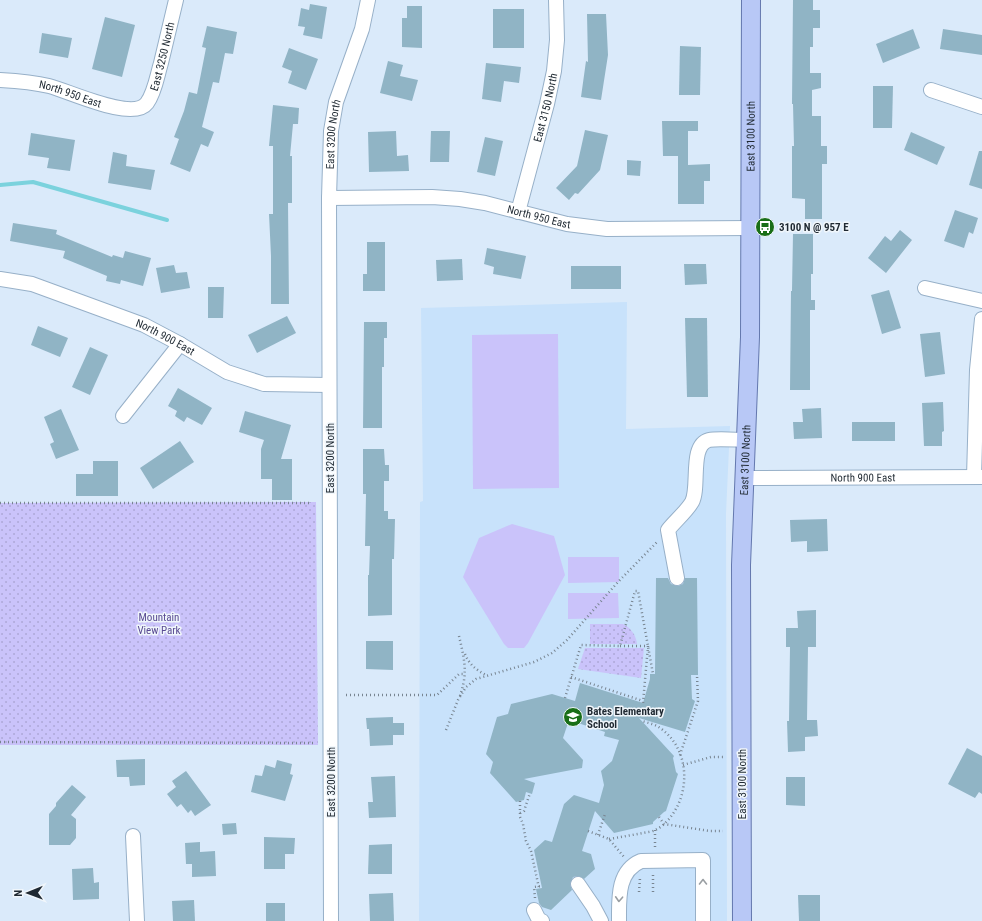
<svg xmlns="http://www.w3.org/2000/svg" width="982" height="921" font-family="'Roboto Condensed',sans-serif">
<defs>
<pattern id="park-dots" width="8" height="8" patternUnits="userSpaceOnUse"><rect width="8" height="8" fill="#cac3fa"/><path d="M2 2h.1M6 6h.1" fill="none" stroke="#ada8d7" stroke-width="1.8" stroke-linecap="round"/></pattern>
</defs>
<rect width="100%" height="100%" fill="#daeafa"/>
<path fill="#c8e2fb" d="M627,302L626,429L730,426L726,514L727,921H419L420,502L423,501L421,308Z"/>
<g fill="#cac3fa">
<path d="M558,334L559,488L473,489L472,335Z"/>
<path d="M512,524L554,536L565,575L528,643L524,648H508L504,644L463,577L479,538Z"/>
<path d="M568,557H619V582L568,583Z"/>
<path d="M568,593H618L619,618L568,619Z"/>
</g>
<g fill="url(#park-dots)">
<path d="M316,502L318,745H0V503Z"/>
<path d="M590,624H623C631,628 636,635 637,644H590Z"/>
<path d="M585,648H644L641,678L578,669Z"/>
</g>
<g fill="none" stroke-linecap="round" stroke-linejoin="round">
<path stroke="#7bd2dd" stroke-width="4" d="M0,185L33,182L167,220"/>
</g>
<g fill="#90b4c5">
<path d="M793,0H813V10H820V28H813V47H810V73H821V88L812,90V116H821V146H827V164H822V219H805V199L792,198V146H794L793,104H792Z"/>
<path d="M310,4L327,7L322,39L303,35L305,27L298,26L301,8L309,10Z"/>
<path d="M407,6H422V48L402,47V18H407Z"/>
<rect x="493" y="9" width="31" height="39"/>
<path d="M587,14H606L608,55L601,100L581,97L586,61L588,62Z"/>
<path d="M105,17L135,25L122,77L92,69Z"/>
<path d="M207,26L237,32L233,54L225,53L219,83L213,82L202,127L214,132L208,147L201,144L190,172L170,164L179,139L174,137L184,111L189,92L197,94L206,48L202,47Z"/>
<path d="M913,29L920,48L883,63L876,44Z"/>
<path d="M943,29L982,35V55L940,49Z"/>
<path d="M42,33L72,38L68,58L39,53Z"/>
<path d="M680,46L701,47L700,95H679Z"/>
<path d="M289,48L318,59L306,90L288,83L292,71L282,67Z"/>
<path d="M388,61L403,65L400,76L418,80L412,101L380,93Z"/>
<path d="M486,63L521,67L519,83L504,81L501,102L482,99Z"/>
<path d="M873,86H893L892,128H873Z"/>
<path d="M273,105L299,108L298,124H293L290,156H292V203H288L289,304H271V256L269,214H273V146H269Z"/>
<path d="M662,121H698V131H688V165L710,164V181H704V204H678V156H663Z"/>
<path d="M585,130L608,135L600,170L578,194L575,193L569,200L556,188L577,166Z"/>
<path d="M396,131L397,156L408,155L409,171L369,172L368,132Z"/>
<path d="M431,131H450L449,162H430Z"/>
<path d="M911,132L945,147L937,165L904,150Z"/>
<path d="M31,133L75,140L70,171L47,168L49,158L28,155Z"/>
<path d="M485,137L503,141L495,176L477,172Z"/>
<path d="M979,151H982V189L969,185Z"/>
<path d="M113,152L127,155L126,166L155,170L151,190L108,183Z"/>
<path d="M627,160L641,161L640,176L627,175Z"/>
<path d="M955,210L978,218L973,234L969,232L964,248L944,241Z"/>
<path d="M13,223L57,230L56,234L112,257L113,255L123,258L125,251L151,258L143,286L121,280L120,284L106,281L107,276L63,258L65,251L10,241Z"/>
<path d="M900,230L912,240L886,273L868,258L885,236L891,241Z"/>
<path d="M793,234H813V274H811V300H815V310H810V390H790L791,291H792Z"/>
<path d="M367,242H385V291H363V274H367Z"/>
<path d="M487,248L526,256L521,279L493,274L494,267L484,264Z"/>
<path d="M462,259L463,280L437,281L436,260Z"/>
<path d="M684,264H706L707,284L685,285Z"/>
<path d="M174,265L176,273L187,272L190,288L161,293L156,268Z"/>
<rect x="571" y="266" width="50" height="23"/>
<path d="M208,287H224L223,318H208Z"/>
<path d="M889,290L901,328L882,334L871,295Z"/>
<path d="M287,316L296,333L257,353L248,335Z"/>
<path d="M685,318H707L708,397H687Z"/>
<path d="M364,322H387V338H384V367H382V428H363Z"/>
<path d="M38,326L68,338L60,357L31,345Z"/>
<path d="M940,332L945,374L925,377L920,334Z"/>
<path d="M90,347L108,355L90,395L72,387Z"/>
<path d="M178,388L212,408L202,425L187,417L184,422L175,416L177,411L168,406Z"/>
<path d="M943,402L944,431L942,432V446H924L922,403Z"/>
<path d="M821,408L822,438L794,439L793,422H803L802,409Z"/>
<path d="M61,409L79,450L56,459L50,444L54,442L44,417Z"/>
<path d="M245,411L291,425L281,459H292V500H272V479H261V449L264,440L239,432Z"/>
<rect x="852" y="422" width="43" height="19"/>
<path d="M180,441L194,462L153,489L140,468Z"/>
<path d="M363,449H384L385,465H389V481H384V511H388V519H395L394,559H392V615L368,616V575H369L370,546H365L366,494H363Z"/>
<path d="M93,461H118V496H76V474H93Z"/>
<path d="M827,519L828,551L807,552V541L791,542L790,520Z"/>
<path d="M656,578H668L671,584L678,586L683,584L685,578H697L698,675H691L692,699L695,701L685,732L639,718L674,756L673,758L676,772L678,774L666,811L664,812L653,822V824L614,833L595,811L582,851L591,854L595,869L584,879L578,876L573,877L570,884L572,890L551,910L542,907L539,903L536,889L542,888L534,850L545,840L552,842L564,804L574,795L599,803L604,785L601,771L612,761L619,740L604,736L605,732L569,720L563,738L583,760L582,768L524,779L535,783L532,794L526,792L524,800L516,802L490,773L493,762L486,754L497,717L508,714L511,704L552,694L575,701L580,683L643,703L650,679V674H655Z"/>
<path d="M816,610V647H808L807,720H817L818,736L805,737V751L788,752L787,721H789L790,647H786V628H798L797,611Z"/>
<path d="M366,641H393V670L366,669Z"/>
<path d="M393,717V723H404V735H393V745L370,746L369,729H367L366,718Z"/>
<path d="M967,748L982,756V794L979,792L975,798L948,784Z"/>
<path d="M145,759V785L130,786L129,777H117L116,760Z"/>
<path d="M277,760L292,764L290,774L293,775L285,801L251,792L255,775L262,776L265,765L275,768Z"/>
<path d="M186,771L211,805L195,816L191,810L188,813L181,804L177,807L167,794L176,787L172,781Z"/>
<path d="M395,776L396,817L369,818L368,802H373L371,777Z"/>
<path d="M786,777H805V806L786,805Z"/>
<path d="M72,785L86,797L71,815L76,819V838L70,845H49V814L56,806V803Z"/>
<path d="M236,823L237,834L223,835L222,824Z"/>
<path d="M264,837L295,838L294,854H285V869H264Z"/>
<path d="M200,842V852L215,851L216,876L192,877V864H186L185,843Z"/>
<path d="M392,844V874H368L369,845Z"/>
<path d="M93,868L94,883L99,882V899L73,900L72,869Z"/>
<path d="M393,893L394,921H370L369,894Z"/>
<path d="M798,895H820V921H799Z"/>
<path d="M194,900L195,921H173L172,901Z"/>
<rect x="266" y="903" width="19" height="18"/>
</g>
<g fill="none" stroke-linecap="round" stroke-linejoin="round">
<defs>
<g id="minor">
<path id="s1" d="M0,80C17,81 32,82 49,86C69,91 133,122 147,103C155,92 157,76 161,63C166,42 171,21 176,0"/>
<path d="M931,90L982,107"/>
<path id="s2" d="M329,198L432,197L460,199L485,203L567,224L607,229L750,228"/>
<path id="s3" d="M518,212L547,104L554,71L557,40L556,0"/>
<path id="s4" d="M0,279L32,284L144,325L180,344L227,372L264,384L329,385"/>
<path d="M925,288L982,301"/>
<path d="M123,416L180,344"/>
<path d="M974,477L977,370L982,319"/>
<path id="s5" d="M745,478L982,477"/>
<path d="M677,578L668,530C675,521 686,512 692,502C700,487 689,445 709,440C718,438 737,440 746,440"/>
<path d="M133,836L137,921"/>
<path d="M578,884L593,906L601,921"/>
<path d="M534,910L539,920L542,921"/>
<path id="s6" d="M331,921L329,198L331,131L336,102L362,29L368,0"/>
<path d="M619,921C619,899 617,871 641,861L703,860V921"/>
</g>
<g id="major">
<path id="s7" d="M742,921L741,565L750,337L751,0"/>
</g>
</defs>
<use href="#minor" stroke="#97b0c8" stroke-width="16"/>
<use href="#major" stroke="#6478ae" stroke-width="20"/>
<g stroke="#788591" stroke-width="2.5" stroke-dasharray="1 3" stroke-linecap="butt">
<path d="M0,503H311"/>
<path d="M459,636L462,649"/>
<path d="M620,646H648L643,703"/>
<path d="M465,654C469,664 476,670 486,675"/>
<path d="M571,677L643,701"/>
<path d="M346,695H437L459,674H465"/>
<path d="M460,696C466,677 466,669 462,649"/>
<path d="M565,698L581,645L620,646L635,591H638L653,674"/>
<path d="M446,730L458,700L466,687L476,679L534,662L552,653L567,640L618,582L658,541"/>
<path d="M0,742L314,743"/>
<path d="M680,755L698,701L697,675"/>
<path d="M683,765L711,757H723"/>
<path d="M520,801V817L523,824L526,841L531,851L539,888"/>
<path d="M520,813L524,811L530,793"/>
<path d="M659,817L664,824L710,831H723"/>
<path d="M655,830V848"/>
<path d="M588,831L609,839L624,857"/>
<path d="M598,835L605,814"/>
<path d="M609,839C621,837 632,835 643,833C647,832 652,832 655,830C665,826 673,815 678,805C690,779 685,745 660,728C655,724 648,723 642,721"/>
<path d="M639,892L640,878"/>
<path d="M653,892V874"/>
<path d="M535,898L534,887L541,886"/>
</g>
<use href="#minor" stroke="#fff" stroke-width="14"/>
<use href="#major" stroke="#b8c8f6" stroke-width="18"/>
</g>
<defs><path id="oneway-chevron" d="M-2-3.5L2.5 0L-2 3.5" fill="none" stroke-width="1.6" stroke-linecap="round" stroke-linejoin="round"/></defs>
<g stroke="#9a9fa3">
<use href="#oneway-chevron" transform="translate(703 882) rotate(-90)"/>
<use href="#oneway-chevron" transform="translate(619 899) rotate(93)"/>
</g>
<defs>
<symbol id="bus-disc" viewBox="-11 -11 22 22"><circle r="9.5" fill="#196e17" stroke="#f0f6fb"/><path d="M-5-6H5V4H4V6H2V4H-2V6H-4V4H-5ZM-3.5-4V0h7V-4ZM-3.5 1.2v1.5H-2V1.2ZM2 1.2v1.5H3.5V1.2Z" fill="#fff"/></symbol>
<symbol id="school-disc" viewBox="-11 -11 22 22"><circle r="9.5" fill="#196e17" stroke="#f0f6fb"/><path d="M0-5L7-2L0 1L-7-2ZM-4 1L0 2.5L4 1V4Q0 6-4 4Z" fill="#fff"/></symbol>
</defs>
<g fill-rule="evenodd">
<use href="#bus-disc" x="754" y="216" width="22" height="22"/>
<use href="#school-disc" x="562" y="706" width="22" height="22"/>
</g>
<g text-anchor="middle" stroke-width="3" stroke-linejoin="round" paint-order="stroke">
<g font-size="11" fill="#1f2932" stroke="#f0f6fb">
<text dy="4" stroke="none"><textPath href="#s1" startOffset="202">East 3250 North</textPath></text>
<text dy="4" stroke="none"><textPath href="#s1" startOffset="72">North 950 East</textPath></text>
<text dy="4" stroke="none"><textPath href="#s3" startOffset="108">East 3150 North</textPath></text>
<text dy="4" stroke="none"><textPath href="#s6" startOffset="787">East 3200 North</textPath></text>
<text dy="4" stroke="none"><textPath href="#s7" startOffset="785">East 3100 North</textPath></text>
<text dy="4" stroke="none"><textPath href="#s2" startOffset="212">North 950 East</textPath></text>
<text dy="4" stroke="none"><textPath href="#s4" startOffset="176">North 900 East</textPath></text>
<text transform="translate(330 458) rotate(-90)" y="4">East 3200 North</text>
<text dy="4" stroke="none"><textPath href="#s7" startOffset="461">East 3100 North</textPath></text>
<text dy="4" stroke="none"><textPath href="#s5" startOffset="118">North 900 East</textPath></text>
<text transform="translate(331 782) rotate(-90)" y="4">East 3200 North</text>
<text transform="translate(742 784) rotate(-90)" y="4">East 3100 North</text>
</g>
<g font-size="11" font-weight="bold" fill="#1f2932" stroke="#f0f6fb" text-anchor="start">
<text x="779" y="231">3100 N @ 957 E</text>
<text x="587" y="715">Bates Elementary<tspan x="587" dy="13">School</tspan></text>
</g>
<g font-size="11" fill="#594a92" stroke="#f0f6fb">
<text x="159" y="621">Mountain<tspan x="159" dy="13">View Park</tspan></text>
</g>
</g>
<g transform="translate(28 893) rotate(269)" stroke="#f0f6fb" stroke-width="3" paint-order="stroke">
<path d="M0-3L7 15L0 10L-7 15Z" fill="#1f2932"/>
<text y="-6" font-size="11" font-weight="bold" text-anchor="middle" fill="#1f2932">N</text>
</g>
</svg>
